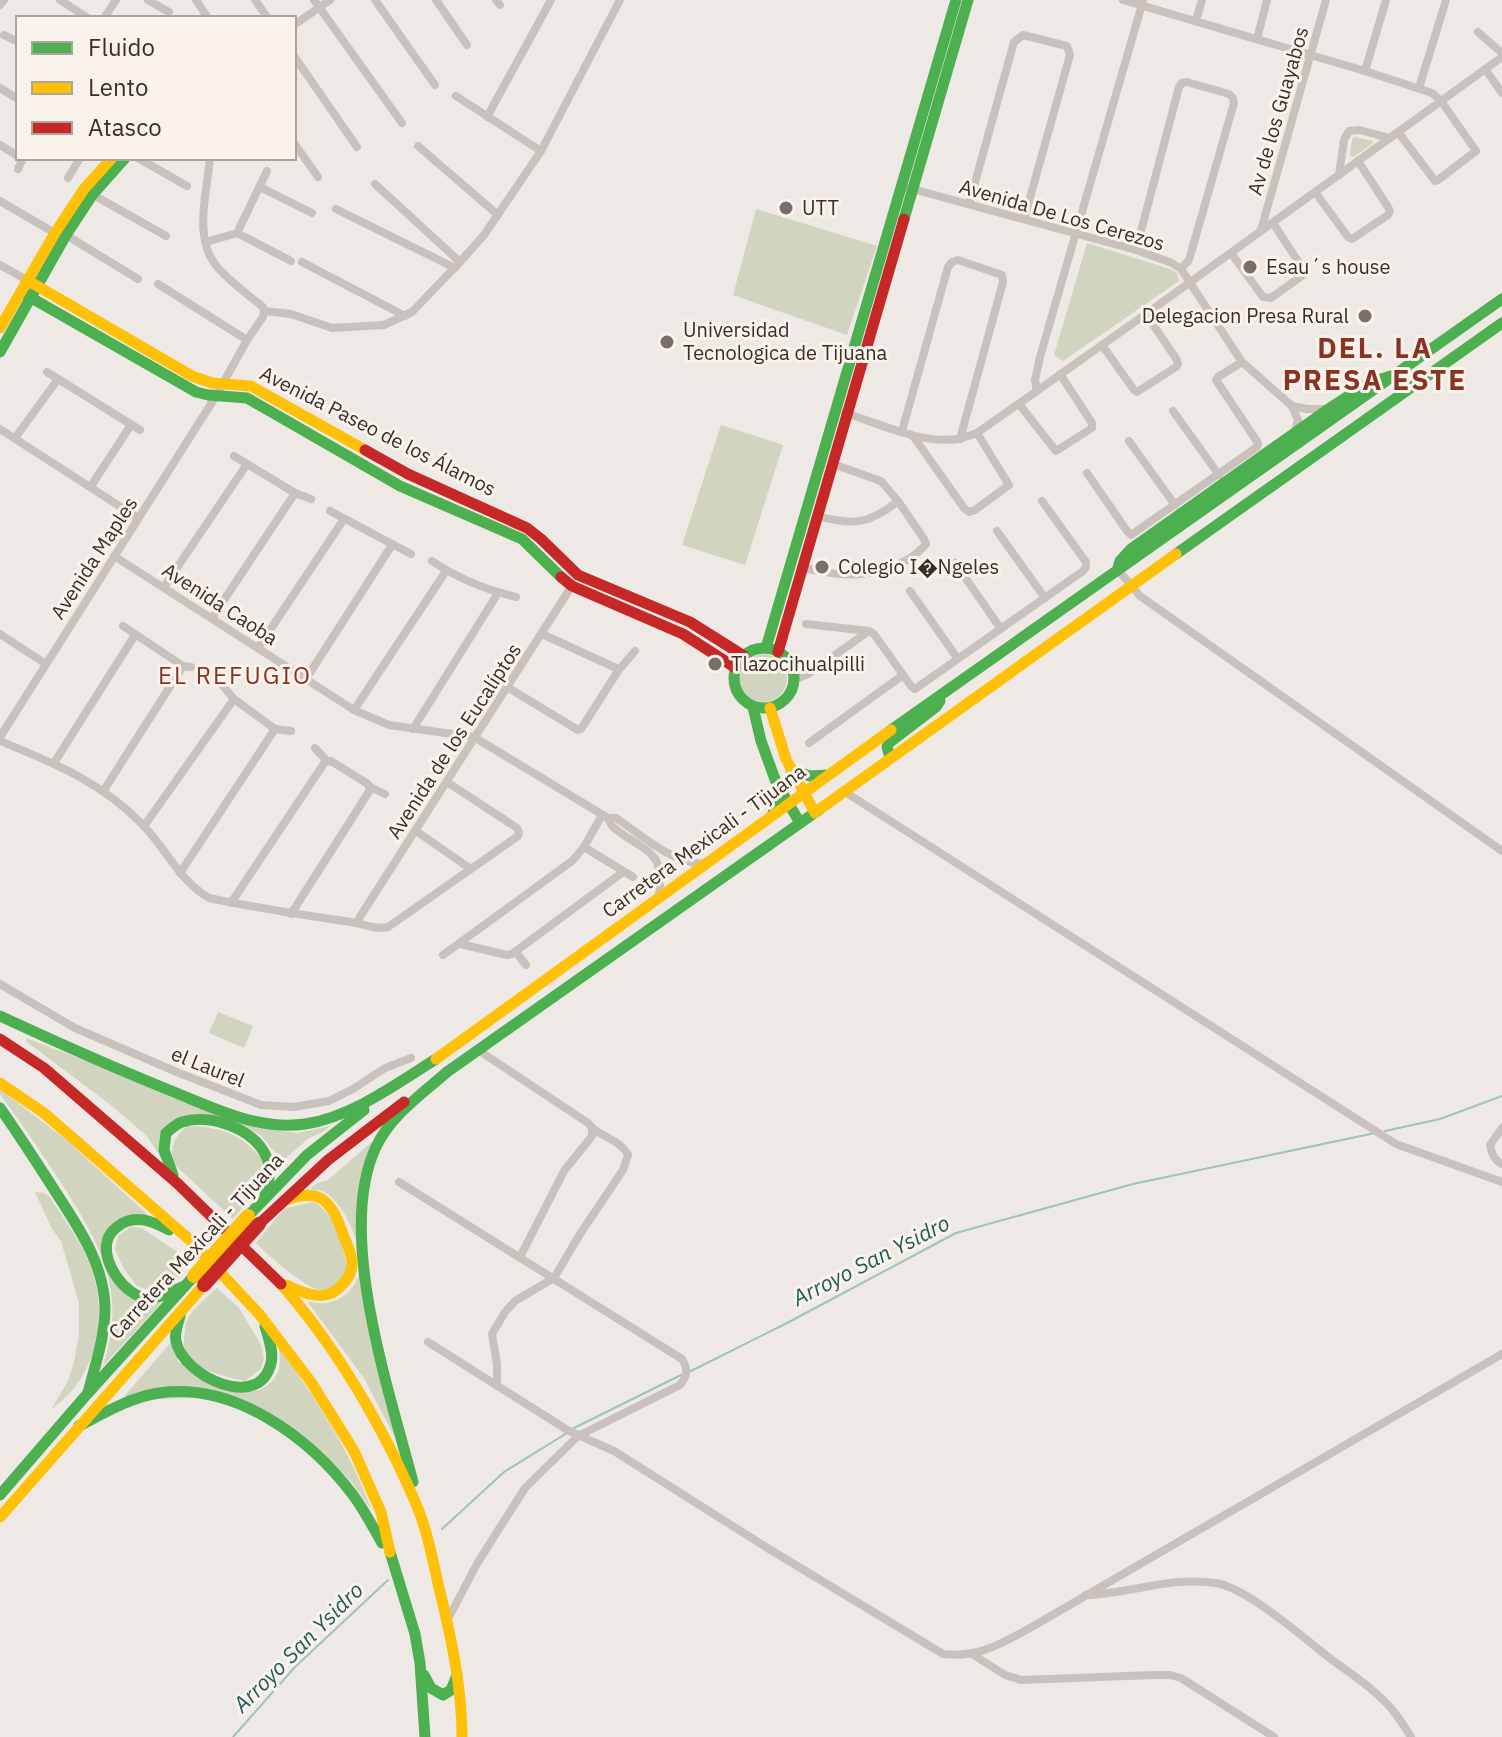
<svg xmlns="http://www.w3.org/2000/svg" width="1502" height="1737" font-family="'IBM Plex Sans',sans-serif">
<rect width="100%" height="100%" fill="#eee9e4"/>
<g fill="#d1d4be">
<path d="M1355,137L1373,141V143L1354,157L1350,156L1352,139Z"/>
<path d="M756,209L877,246L847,335L733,295Z"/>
<path d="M1087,243L1170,269L1177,273L1179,281L1063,361L1054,355Z"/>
<path d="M721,425L783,445L745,565L682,545Z"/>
<circle cx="763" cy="678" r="24"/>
<path d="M218,1012L253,1026L244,1048L209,1033Z"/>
<path d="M26,1038L265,1129L297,1133L330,1126L323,1132L309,1138L287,1157L279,1170L278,1159L275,1152L259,1134L245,1127L173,1122L163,1161L147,1136L112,1106L27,1042Z"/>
<path d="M0,1089L66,1140L147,1214L105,1240L121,1286L161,1303L103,1366C128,1290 100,1244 60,1181C40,1151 21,1122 0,1094Z"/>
<path d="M188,1126C225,1128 242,1134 265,1163L263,1184L233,1219L175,1165C168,1149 174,1136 188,1126Z"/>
<path d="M381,1134L357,1210L399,1445L364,1378L307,1301C331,1309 356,1295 360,1269C363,1247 344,1200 322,1191C320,1190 313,1190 310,1189L317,1183L328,1180Z"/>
<path d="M35,1192L44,1193L49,1196C61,1215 80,1240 88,1260C105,1300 103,1348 77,1384C71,1394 60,1402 51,1410L68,1381L74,1362L79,1334V1303L61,1241L52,1229Z"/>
<path d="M313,1202C334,1210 346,1251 347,1272C340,1280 334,1290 322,1290C308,1291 267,1254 256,1243L284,1209Z"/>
<path d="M131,1227L142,1228L189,1260L176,1282L165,1288L151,1291L137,1286L124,1269L115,1249L118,1236Z"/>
<path d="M217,1288L239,1308L261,1345L264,1358L261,1369L245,1381C223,1375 182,1370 184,1339C185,1331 185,1321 190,1315C197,1305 208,1297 217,1288Z"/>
<path d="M172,1341L178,1362L257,1391C278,1381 282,1371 279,1348C315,1398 350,1450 371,1509L351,1481L330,1460L231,1397L121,1400Z"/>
</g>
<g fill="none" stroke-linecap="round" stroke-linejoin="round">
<g stroke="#9fc2bf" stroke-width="2">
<path d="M1385,1131L1440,1119L1502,1096"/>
<path d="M691,1371L789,1322L956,1233L1133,1184L1375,1133"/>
<path d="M572,1429L681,1375"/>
<path d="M442,1529L504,1472L567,1433"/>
<path d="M233,1737L295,1667L388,1580"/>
</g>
<g stroke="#c8c1bc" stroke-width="8">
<path d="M60,0L88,18"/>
<path d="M148,0L169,12"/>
<path d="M196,0L208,18"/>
<path d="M255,0L268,18"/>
<path d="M314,0L402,123"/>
<path d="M375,0L435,85"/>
<path d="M436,0L467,45"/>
<path d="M496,0L500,5"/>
<path d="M1123,0L1365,71L1432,93L1441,101L1476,151L1438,180L1435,181L1398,132"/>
<path d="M0,5L4,0"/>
<path d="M104,18L116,0"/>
<path d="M1196,20L1202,0"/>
<path d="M294,25L330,0"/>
<path d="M1478,32L1502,53"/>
<path d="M4,35L18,42"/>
<path d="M1257,39L1267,0"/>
<path d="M294,56L357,147"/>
<path d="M1485,69L1502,93"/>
<path d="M1365,71L1386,0"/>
<path d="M0,88L18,99"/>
<path d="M1419,88L1446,0"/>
<path d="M456,96L541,151"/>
<path d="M487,117L551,0"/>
<path d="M294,143L318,177"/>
<path d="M0,145L18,156"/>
<path d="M418,146L498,215"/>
<path d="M138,158L187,186"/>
<path d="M210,158C207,193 192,240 219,269C232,283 248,295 263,307L264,311"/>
<path d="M18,169L23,158"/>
<path d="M1339,175L1344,140L1349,131L1359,130L1390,138"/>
<path d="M68,178L80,158"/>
<path d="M375,184L460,262"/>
<path d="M260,187L312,213"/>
<path d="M909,188L1136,250L1172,263L1181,269L1242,362L1292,406L1298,420L1295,432"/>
<path d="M1315,192L1348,237L1352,239L1388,215L1390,211L1388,207L1358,161"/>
<path d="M90,193L166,236"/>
<path d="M0,201L55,233L66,235L138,279"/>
<path d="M969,204L1014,42L1023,35L1067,46L1070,55L1024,219"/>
<path d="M336,209L455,268"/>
<path d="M1261,230L1326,0"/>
<path d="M237,233L291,261"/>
<path d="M206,242L237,233L267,171"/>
<path d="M1136,250L1179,87L1182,83L1187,82L1229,94L1233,98L1234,103L1189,260L1181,269"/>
<path d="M1231,253L1263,297L1271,298L1303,275L1305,272L1273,223"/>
<path d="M302,262L405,316"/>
<path d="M0,265L27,280"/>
<path d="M158,284L247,340"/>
<path d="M264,311L291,314L332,328L384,325L412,312L460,262L484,235L541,151L620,0"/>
<path d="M1102,345L1134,390L1137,392L1176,367L1178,364L1177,360L1146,314"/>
<path d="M47,372L140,430"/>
<path d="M1037,391L1035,380L1040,357L1143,1"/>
<path d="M1019,404L1056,451L1092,428V423L1060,374"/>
<path d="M1292,406L1307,409H1327"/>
<path d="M1173,411L1219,475"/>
<path d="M845,413C881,424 920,444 958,439C964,438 971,435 977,433L1146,314L1502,57"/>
<path d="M0,429L138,518"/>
<path d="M902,431L948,267L952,262L958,260L1002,275L1003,282L960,439"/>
<path d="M913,436L964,508L969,512L975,510L1009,485L977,433"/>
<path d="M15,438L58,379"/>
<path d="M1129,441L1175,505"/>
<path d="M234,456L295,493L311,499"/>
<path d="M1087,473L1127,531L1131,535L1257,447L1258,443L1216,380L1218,377L1242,362"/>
<path d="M91,486L131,425"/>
<path d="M330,511L411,554"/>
<path d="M818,516C852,526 870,524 898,501"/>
<path d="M997,531L1045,598"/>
<path d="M114,556L354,710L389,725L474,737L608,818H616C643,836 671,863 705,864"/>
<path d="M432,561C457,578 487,590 516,597"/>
<path d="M955,563L1001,629"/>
<path d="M802,568C815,570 827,573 840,574C868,577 907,567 926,544L924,539L898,501L881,481L833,464"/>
<path d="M1118,570L1140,596L1502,851"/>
<path d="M164,587L247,464"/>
<path d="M910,591L958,659"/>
<path d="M212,618L295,493"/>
<path d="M806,624L869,631"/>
<path d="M123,626L183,666L191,667"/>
<path d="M869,631L874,634L911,686L915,689L1083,571L1086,567V562L1042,501"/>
<path d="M0,634L46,664"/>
<path d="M542,634L616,668L618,671"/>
<path d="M258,648L344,519"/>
<path d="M306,679L392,545"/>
<path d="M794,680L808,674L869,631"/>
<path d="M223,686L234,699L275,729L291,731"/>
<path d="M507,687L578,730L581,729L618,671L635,651"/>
<path d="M354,710L446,571"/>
<path d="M413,729L498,593"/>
<path d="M0,737L216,396L247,340L263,317L264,311"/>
<path d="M0,741C54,763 102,782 143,825C166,849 180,881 209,898C256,908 303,915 351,922C364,924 375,930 388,927L518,836L519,832L517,828L447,782"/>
<path d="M809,743L903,675"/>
<path d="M315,748L327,761"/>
<path d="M54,763L135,635"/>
<path d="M370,787L385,794"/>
<path d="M104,790L183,666"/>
<path d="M845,792L1396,1144L1502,1182"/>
<path d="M608,818C611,828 617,830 625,836C656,856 663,857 659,897"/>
<path d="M144,826L234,699"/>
<path d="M416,831L471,869"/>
<path d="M584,847L633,877"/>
<path d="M180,873L275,729"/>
<path d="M231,903L325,762L331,761L368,784L370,790L291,914"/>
<path d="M356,923L573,584"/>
<path d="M460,944L507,955L512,954L623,872"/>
<path d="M516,952L526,965"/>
<path d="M443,955L572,861L584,847L602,815"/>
<path d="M0,984L75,1028L179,1073L261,1105L294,1107L329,1101L353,1089L385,1068L411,1058"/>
<path d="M478,1050L588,1123C598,1137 619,1138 628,1155L623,1170L580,1234L554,1278L515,1301L505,1312L492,1334L497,1364V1386"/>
<path d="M1502,1128L1490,1145C1492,1154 1494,1160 1502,1164"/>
<path d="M399,1182L682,1359C688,1369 688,1375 680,1385L578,1436L525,1488L478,1562L448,1619"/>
<path d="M520,1257L564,1171L592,1136V1129"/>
<path d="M428,1342L569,1431L614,1451L769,1549L943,1654C979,1658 1000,1644 1030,1628L1502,1354"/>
<path d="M1086,1595C1129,1594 1171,1576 1215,1583C1246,1587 1300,1635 1327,1656C1345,1670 1365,1682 1381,1698C1394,1709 1402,1723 1411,1737"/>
<path d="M972,1654L1005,1675L1021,1680L1154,1675H1170L1181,1678L1274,1737"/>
</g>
<g stroke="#4caf50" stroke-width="11">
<path d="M904,219L968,0"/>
<path d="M21,292L196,392L208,395L247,398L400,486L522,539L561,577"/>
<path d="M0,352L66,235L93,194L125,158"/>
<path d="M1176,554L1502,323"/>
<path d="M1118,568L1120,561L1131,549L1330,408L1368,383L1391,376"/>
<circle cx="764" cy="678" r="30"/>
<path d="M766,648L956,0"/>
<path d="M753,707L761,741L776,782L800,823"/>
<path d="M891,730L1502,299"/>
<path d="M890,757L887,747L889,743L936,707L940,701"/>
<path d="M791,770L810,776L828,775"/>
<path d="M773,813L778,804V786"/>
<path d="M0,1016C56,1042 112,1067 169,1090C212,1107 257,1131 305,1124C352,1117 396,1084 436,1059"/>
<path d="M447,1072L820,809"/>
<path d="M0,1108C19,1135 37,1163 55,1191C78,1227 104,1263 105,1308C105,1337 95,1365 88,1393"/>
<path d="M173,1175L164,1150L166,1133C171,1129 176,1124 182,1122C211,1113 255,1129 267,1158C272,1170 268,1184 265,1195"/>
<path d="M248,1216L307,1155L364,1110"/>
<path d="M169,1230C152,1221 134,1213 117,1227C112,1231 108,1236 107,1242C102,1263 125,1296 147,1298C159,1299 171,1292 182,1287"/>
<path d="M180,1316C178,1324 174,1333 176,1341C183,1377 260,1412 271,1363C274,1352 268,1337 265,1326"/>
<path d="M79,1426C104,1413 131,1397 159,1393C235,1382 310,1438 353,1495C364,1510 373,1527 382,1543"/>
<path d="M413,1482C390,1393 335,1233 376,1147C390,1116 422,1094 447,1072"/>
<path d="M0,1495L88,1393L194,1276"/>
<path d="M390,1552L415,1634L420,1663L425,1737"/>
<path d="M424,1675L431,1688L443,1695L451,1690L457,1675"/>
</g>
<g stroke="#ffc107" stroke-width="11">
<path d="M27,280L192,376L212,383L251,386L365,450"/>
<path d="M0,328L55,233L84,189L112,158"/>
<path d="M770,708L786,759L815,813"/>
<path d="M820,809L1176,554"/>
<path d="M436,1059L891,730"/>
<path d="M0,1083L44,1113L191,1241L260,1315L311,1382L354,1451L381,1512L390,1552"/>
<path d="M284,1201C295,1197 308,1192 320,1198C333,1205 338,1221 343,1234C346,1243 352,1253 352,1263C352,1272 348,1279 342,1285C327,1303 304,1294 286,1285"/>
<path d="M281,1284C327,1336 364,1396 395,1458C405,1480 417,1502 424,1526C432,1551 436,1578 443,1604C453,1647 462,1692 462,1737"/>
<path d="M0,1517L204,1285"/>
</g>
<g stroke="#c62828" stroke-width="11">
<path d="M365,450L408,474L527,528L541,539L578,575L690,622L744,656"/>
<path d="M561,577L572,586L683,634L736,668"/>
<path d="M778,652L904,219"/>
<path d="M0,1039L44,1068L177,1183L281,1284"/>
<path d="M259,1224L328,1160L404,1102"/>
</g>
<path stroke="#ffc107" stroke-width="14" d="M194,1276L248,1216"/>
<path stroke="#c62828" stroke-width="14" d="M204,1285L259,1224"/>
</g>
<g fill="#786f6b" stroke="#faf3eb" stroke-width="3">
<circle cx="786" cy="208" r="8"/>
<circle cx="1250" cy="267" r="8"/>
<circle cx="1365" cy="316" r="8"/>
<circle cx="667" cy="342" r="8"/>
<circle cx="822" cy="567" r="8"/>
<circle cx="715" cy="664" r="8"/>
</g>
<g text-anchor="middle" stroke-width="6" stroke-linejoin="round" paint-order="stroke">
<g font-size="20" fill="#392e2a" stroke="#faf3eb">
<text transform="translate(1278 111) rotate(-74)" y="7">Av de los Guayabos</text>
<text transform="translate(1062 215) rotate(16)" y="7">Avenida De Los Cerezos</text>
<text transform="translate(378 431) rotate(27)" y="7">Avenida Paseo de los Álamos</text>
<text transform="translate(94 558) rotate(-57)" y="7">Avenida Maples</text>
<text transform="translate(220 604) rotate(33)" y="7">Avenida Caoba</text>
<text transform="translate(454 741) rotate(-57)" y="7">Avenida de los Eucalíptos</text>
<text transform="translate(704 841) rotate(-36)" y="7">Carretera Mexicali - Tijuana</text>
<text transform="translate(208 1067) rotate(22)" y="7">el Laurel</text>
<text transform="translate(196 1246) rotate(-47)" y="7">Carretera Mexicali - Tijuana</text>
</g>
<g font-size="20" fill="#392e2a" stroke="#faf3eb" text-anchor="start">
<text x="802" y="215">UTT</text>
<text x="1266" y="274">Esau´s house</text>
<text x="1349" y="323" text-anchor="end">Delegacion Presa Rural</text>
<text x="683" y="337">Universidad<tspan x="683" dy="23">Tecnologica de Tijuana</tspan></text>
<text x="838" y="574">Colegio I�Ngeles</text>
<text x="731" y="671">Tlazocihualpilli</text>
</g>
<g font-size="22" font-style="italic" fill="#1e5b5b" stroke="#faf3eb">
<text transform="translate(871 1260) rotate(-27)" y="8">Arroyo San Ysidro</text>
<text transform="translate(298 1647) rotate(-45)" y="8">Arroyo San Ysidro</text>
</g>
<g font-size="24" letter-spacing="2" fill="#893422" stroke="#faf3eb">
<text x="235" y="684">EL REFUGIO</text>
</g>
<g font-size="28" font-weight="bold" letter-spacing="2" fill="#893422" stroke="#faf3eb">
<text x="1375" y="358">DEL. LA<tspan x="1375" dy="32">PRESA ESTE</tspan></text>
</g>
</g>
<rect x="16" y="16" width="280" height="144" fill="#faf3eb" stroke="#ada49e" stroke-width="2"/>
<rect x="32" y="42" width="40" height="12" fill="#4caf50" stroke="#ada49e" stroke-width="2"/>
<text x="88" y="56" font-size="24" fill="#392e2a">Fluido</text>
<rect x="32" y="82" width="40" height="12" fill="#ffc107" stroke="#ada49e" stroke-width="2"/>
<text x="88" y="96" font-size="24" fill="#392e2a">Lento</text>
<rect x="32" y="122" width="40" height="12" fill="#c62828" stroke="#ada49e" stroke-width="2"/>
<text x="88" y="136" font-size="24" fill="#392e2a">Atasco</text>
</svg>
